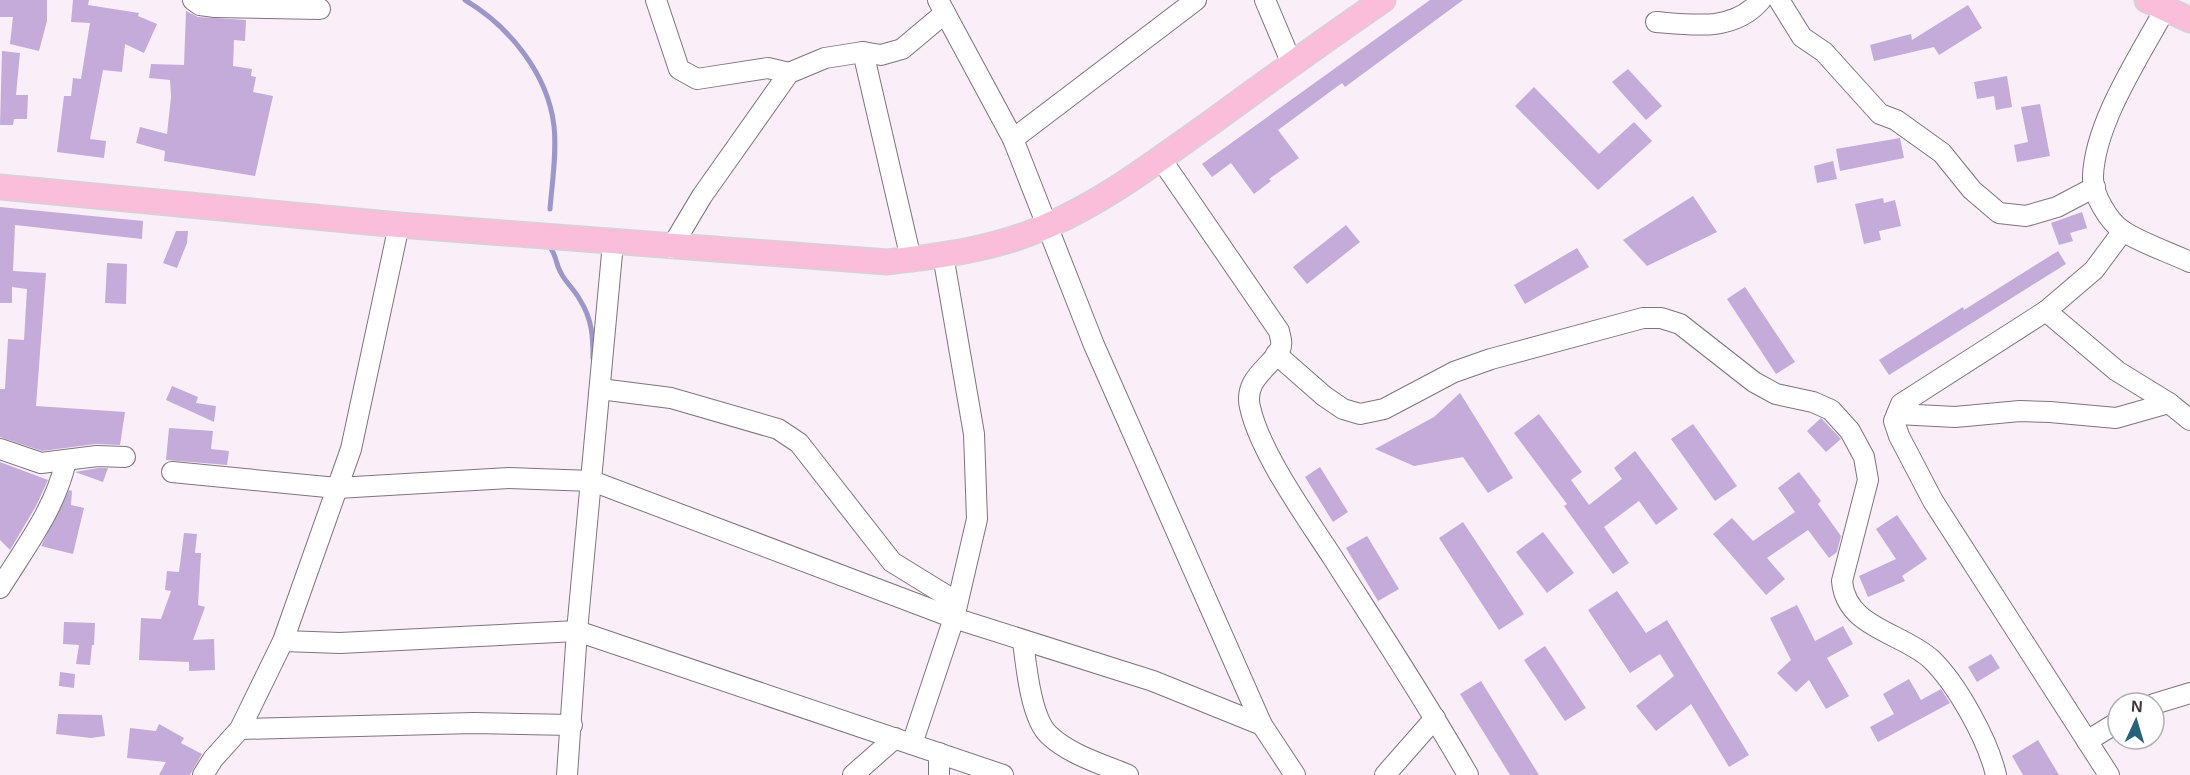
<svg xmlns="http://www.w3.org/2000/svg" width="2190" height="775" font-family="Arial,sans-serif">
<rect width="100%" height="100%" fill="#faeef9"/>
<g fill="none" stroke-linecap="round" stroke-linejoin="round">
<g stroke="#9c97c8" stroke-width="5">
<path d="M465,0C509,26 548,74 554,126C557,153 552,183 550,209"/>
<path d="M548,245C557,254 555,263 561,273C566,283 575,290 580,300C592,319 593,336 593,358"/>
</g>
</g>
<g fill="#c4abda">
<path d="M0,0H47V21L39,51L10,44L13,17H0Z"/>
<path d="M73,0H89L88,5L139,13L138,16L157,24L144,53L125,44L122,72L103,70L90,139L106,141L104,158L57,152L64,96H71L73,78L81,79L90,23L71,22Z"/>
<path d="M1430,0H1463L1345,87L1342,83L1278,130L1299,158L1269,179L1271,181L1254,194L1231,163L1212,177L1202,164Z"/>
<path d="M1968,5L1982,28L1939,55L1934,47L1874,61L1870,45L1911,34L1912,40Z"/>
<path d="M186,11L198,17L246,20L245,41L234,40L233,66L252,69L251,76L256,77L253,92L273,96L255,176L164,161L165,151L136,143L140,127L167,134L171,97L170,80L149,78L151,64L184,65Z"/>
<path d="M2,51L20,53L16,95H28L27,119H14L13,125H0Z"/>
<path d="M1628,69L1662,106L1646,120L1612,82Z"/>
<path d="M2007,76L2012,107L1996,110L1994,96L1977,99L1974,82Z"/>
<path d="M1534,87L1599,154L1634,122L1652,141L1598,190L1515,106Z"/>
<path d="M2040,104L2050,156L2017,162L2014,145L2028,142L2021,107Z"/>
<path d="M1900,138L1904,158L1840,171L1836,149Z"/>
<path d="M1833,161L1837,179L1817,183L1814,166Z"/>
<path d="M1693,196L1717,232L1647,266L1623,240Z"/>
<path d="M1883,198L1884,203L1895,200L1901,226L1879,231L1881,240L1864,244L1855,204Z"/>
<path d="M0,207L143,221L142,239L15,225L13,271L46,273L36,406L125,412L120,445L96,444L42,451L0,437V389H5L8,339L24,340L27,289L12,287V303H0Z"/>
<path d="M2082,212L2087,228L2070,233L2073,241L2059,245L2051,223Z"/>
<path d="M1346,225L1360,242L1307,284L1293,267Z"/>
<path d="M176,231H188L187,243L177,268L163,263Z"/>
<path d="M1577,248L1589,267L1525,304L1514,285Z"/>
<path d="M2058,251L2066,264L1889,375L1879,360L1963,307L1964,310Z"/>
<path d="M107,263L127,264L126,304L105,303Z"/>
<path d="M1745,287L1795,362L1776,374L1727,299Z"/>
<path d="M172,386L198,397L196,403L216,406L214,422L166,400Z"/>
<path d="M1460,393L1513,478L1488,493L1463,457L1414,466L1375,449L1434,417Z"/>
<path d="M1539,414L1582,472L1571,480L1589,505L1622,479L1614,468L1635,451L1678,509L1656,525L1639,501L1604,527L1629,563L1613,574L1564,506L1567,504L1514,433Z"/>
<path d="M1821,418L1841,439L1826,452L1807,431Z"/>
<path d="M1693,424L1737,486L1715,501L1671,439Z"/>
<path d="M169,428L213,431L211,449L229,451L227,465L166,460Z"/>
<path d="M0,462L48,480L36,506L10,550L0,540Z"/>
<path d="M1320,467L1348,512L1333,522L1305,477Z"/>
<path d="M98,468H108L103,482L75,472Z"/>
<path d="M1799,472L1821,501L1818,504L1841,536L1837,552L1829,558L1808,530L1767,558L1785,579L1766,595L1713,534L1732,518L1753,541L1795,512L1778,488Z"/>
<path d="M69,490L72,491L71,505L84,508L73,554L41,546Z"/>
<path d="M1897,515L1927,559L1902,576L1905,581L1868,597L1859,576L1896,559L1876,529Z"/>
<path d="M1463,522L1524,614L1499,630L1439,538Z"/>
<path d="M1543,532L1574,573L1547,593L1516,552Z"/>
<path d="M184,533L197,534L195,553H201L198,605L205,607L193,640L214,639L215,670L189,671V662L139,660L141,618L161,619L171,591L165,590L167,571L179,572Z"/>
<path d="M1367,536L1399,589L1378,601L1346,548Z"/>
<path d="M1617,591L1646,633L1667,620L1749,755L1729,767L1691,704L1656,731L1636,706L1674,676L1660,654L1630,673L1588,610Z"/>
<path d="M1797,605L1815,641L1843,626L1853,644L1827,658L1849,696L1826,709L1809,680L1796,692L1777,673L1791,660L1770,618Z"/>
<path d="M64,622L95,623L94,645H92L90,665L76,664L79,645L63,644Z"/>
<path d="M1545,646L1586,708L1565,721L1524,660Z"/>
<path d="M1991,654L2000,668L1977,682L1968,667Z"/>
<path d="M60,672L75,674L74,688L59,686Z"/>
<path d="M1909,679L1921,700L1941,689L1950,703L1878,742L1870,727L1894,714L1883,694Z"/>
<path d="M1481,681L1539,775H1510L1460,694Z"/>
<path d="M58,714L102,715L105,736L91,738L56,734Z"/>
<path d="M159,724L184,738L181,743L202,754L190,775H159L166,762L127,758L130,728L156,731Z"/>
<path d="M2038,740L2059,775H2023L2012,756Z"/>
</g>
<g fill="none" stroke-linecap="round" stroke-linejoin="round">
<defs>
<g id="minor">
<path d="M193,0L200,5L215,7L320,9"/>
<path d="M656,0L679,69L697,79L768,68L789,73"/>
<path d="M938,0L1013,139L1094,345L1262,725L1295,775"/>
<path d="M1265,0L1292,64"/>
<path d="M1779,0L1802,37L1824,52L1880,114L1896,120L1942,153L1972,190L1999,213L2026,216L2057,207L2095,187"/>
<path d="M2165,9C2140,56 2095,122 2093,176C2092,194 2109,222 2123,231C2143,244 2169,252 2190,262"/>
<path d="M1656,22C1693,25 1734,32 1761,0"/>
<path d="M863,52L911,259"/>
<path d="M1013,139L1196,0"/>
<path d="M1161,159L1279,331C1280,337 1283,343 1280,349C1273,366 1243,378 1250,407C1260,453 1307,518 1333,558C1379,630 1426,701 1468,775"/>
<path d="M671,248L702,196L789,73L825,58L863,52L881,55L902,49L945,13"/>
<path d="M2046,311L2117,371L2169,403L2190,420"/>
<path d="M1276,354L1324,396L1343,409L1360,414L1384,409L1454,372L1491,359L1643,318H1661L1680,324L1754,382L1776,394L1813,402L1831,410L1850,431L1864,457L1868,480L1842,581C1846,628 1901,632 1931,659C1957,684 1988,740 1996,775"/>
<path d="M600,389L671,398L778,429L799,443L892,562L957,602"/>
<path d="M1897,414L1955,417L2020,411L2050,412L2116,418L2169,403"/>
<path d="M0,449L41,463L97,456L125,457"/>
<path d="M172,472L337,488L509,478L592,481L954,618L1153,681L1262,725"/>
<path d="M0,588C26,546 55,509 66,461"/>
<path d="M283,641L340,643L577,631L1003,775"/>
<path d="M1023,641C1026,665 1031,719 1049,735C1070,755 1102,764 1128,775"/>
<path d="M2154,704L2190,693"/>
<path d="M240,729L474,723L572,725"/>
<path d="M2087,741L2118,722"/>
<path d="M912,744L954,618L977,519L974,434L943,255"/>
<path d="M203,775L213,759L240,729L283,641L351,449L399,225"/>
<path d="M567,775L577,631L613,243"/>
<path d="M853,775L895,738"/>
<path d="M939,775V753"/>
<path d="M1385,775L1435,718"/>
<path d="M2109,775L1933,501L1899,436L1894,421L1901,404L2046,311L2094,270L2123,231"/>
</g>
<g id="major">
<path d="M2147,0L2190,20"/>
<path d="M0,187L399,225L887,262C941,256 996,249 1047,226C1107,200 1158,160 1212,122C1268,81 1325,40 1383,0"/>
</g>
</defs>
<use href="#minor" stroke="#7f747e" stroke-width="22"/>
<use href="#major" stroke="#d4d3d4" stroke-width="27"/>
<use href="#minor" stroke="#fff" stroke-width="20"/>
<use href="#major" stroke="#fabedb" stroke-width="24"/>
</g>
<g transform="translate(2136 721) rotate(4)"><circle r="28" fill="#ffffff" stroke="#b1afb1" stroke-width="1.5"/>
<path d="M0-4.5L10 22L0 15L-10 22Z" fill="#266279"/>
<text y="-9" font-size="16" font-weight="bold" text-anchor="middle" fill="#3c373c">N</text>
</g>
</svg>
